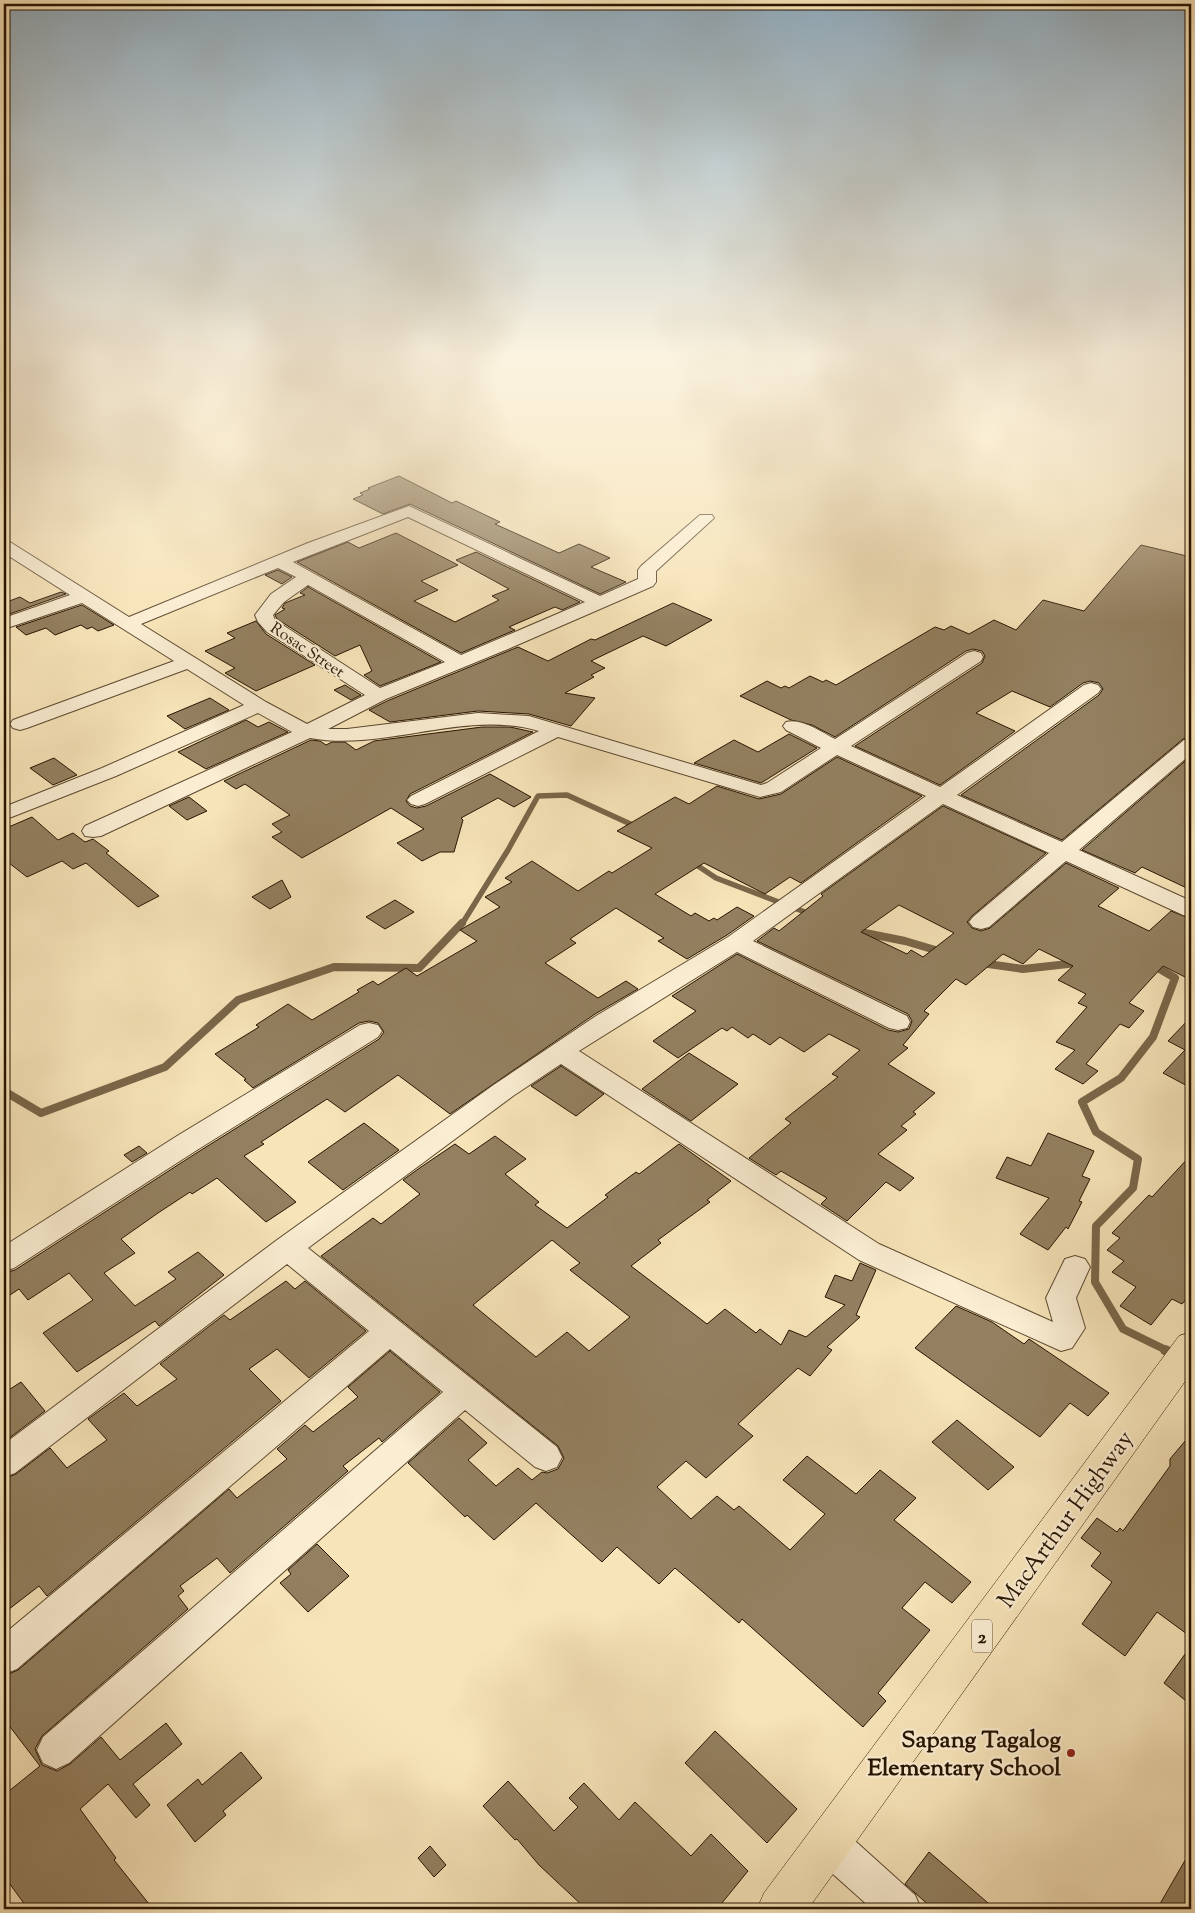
<svg xmlns="http://www.w3.org/2000/svg" width="1195" height="1913" font-family="'Sorts Mill Goudy',serif">
<rect width="100%" height="100%" fill="#f7e4b9"/>
<filter id="stains"><feTurbulence type="fractalNoise" baseFrequency=".004" numOctaves="4"/><feColorMatrix values="0 0 0 0 .2 0 0 0 0 .09 0 0 0 0 .02 0 0 0 .5 -.17"/></filter>
<radialGradient id="worn" r=".72"><stop offset=".6" stop-color="#630" stop-opacity="0"/><stop offset="1" stop-color="#630" stop-opacity=".3"/></radialGradient>
<g fill="none" stroke-linecap="round" stroke-linejoin="round">
<g stroke="#796649" stroke-width="5.5">
<path d="M692,862L716,878L810,914"/>
<path d="M462,924L508,850L538,796L567,795L637,827"/>
</g>
<g stroke="#796649" stroke-width="8">
<path d="M855,931L905,941L942,952"/>
<path d="M981,963L1023,969L1077,963"/>
<path d="M1153,965L1175,978L1153,1037L1121,1078L1082,1102L1096,1132L1138,1159L1133,1188L1096,1226L1095,1282L1123,1329L1168,1351"/>
<path d="M4,1091L41,1113L165,1067L238,1000L334,967L419,968L462,923"/>
</g>
<path stroke="#796649" stroke-width="10" d="M1165,1350L1191,1363"/>
</g>
<g fill="#938060" stroke="#271400" fill-rule="evenodd">
<path d="M399,476L452,503L456,501L500,522L495,524L559,553L579,544L610,558L591,567L626,582L600,594L410,504L383,514L353,499L363,495L360,493L370,489L368,488Z"/>
<path d="M396,533L458,565L421,581L438,590L414,601L455,622L499,600L492,596L509,589L456,560L476,552L580,602L562,610L555,607L509,627L515,630L461,653L297,562L348,542L359,548Z"/>
<path d="M1141,545L1191,557V736L1183,739L1062,840L961,795L1099,695L1103,689L1099,683L1090,681L1083,683L1050,707L1012,691L976,713L1015,731L940,785L855,746L982,663L985,656L982,651L973,649L966,651L835,737L812,725L791,720L740,696L767,681L781,688L785,686L789,688L810,676L823,682L826,680L836,685L935,627L944,630L951,626L969,634L994,620L1016,630L1043,600L1084,611Z"/>
<path d="M278,570L292,577L282,584L265,575Z"/>
<path d="M308,587L441,662L380,686L364,675L372,671L360,645L335,656L277,619L275,615L285,609L282,608L285,603L305,595L300,593Z"/>
<path d="M61,592L66,594L4,616V603L20,597L30,603Z"/>
<path d="M673,603L712,620L666,646L643,636L591,661L605,668L591,675L594,677L565,693L595,698L571,726L529,714L478,711L390,722L369,710L387,701L518,647L548,661L591,639L595,640Z"/>
<path d="M82,605L114,625L98,631L92,627L87,629L81,625L55,635L46,628L26,635L16,627Z"/>
<path d="M256,621L266,634L315,665L256,691L225,673L235,668L205,651L235,638L227,633Z"/>
<path d="M345,685L361,695L351,700L334,690Z"/>
<path d="M210,698L229,710L185,729L167,716Z"/>
<path d="M246,720L258,727L269,722L288,732L206,769L178,752Z"/>
<path d="M482,727H510L533,732L410,794L406,801L410,806L417,808L426,806L490,774L531,797L514,807L498,798L461,818L463,820L454,852H440L422,861L397,843L424,829L391,808L302,858L272,837L282,832L272,824L290,815L245,784L236,789L224,781L311,740L320,741L326,745L332,742H345L356,750L374,741Z"/>
<path d="M789,734L817,748L761,783L694,763L734,740L758,752Z"/>
<path d="M1191,756V890L1142,867L1135,873L1082,850Z"/>
<path d="M837,757L922,796L801,883L790,877L765,894L704,863L655,894L691,916L695,913L709,921L714,918L717,920L737,907L754,916L727,935L687,959L658,941L664,938L616,908L570,939L576,943L545,963L598,998L626,981L638,989L595,1014L450,1114L398,1075L345,1112L327,1099L261,1142L264,1144L244,1156L296,1202L266,1222L217,1178L192,1194L190,1192L158,1213L121,1239L135,1253L104,1273L135,1306L176,1279L168,1272L198,1252L224,1275L159,1326L155,1321L77,1372L43,1333L93,1300L69,1273L28,1300L19,1289L4,1299V1273L15,1270L198,1152L379,1039L384,1032L378,1023L369,1021L359,1023L253,1088L244,1080L246,1079L215,1054L259,1027L256,1025L288,1004L312,1020L359,992L357,990L373,981L378,985L406,968L417,976L477,941L460,930L500,907L485,897L512,882L505,878L532,861L578,891L609,871L612,873L652,848L617,831L675,797L689,804L717,786L759,799L781,794Z"/>
<path d="M54,758L77,775L53,785L30,768Z"/>
<path d="M189,797L207,811L187,820L169,806Z"/>
<path d="M943,806L1046,853L972,916L967,922L972,928L981,931L990,928L1066,863L1119,888L1098,906L1149,931L1171,911L1191,919V980L1163,966L1129,1003L1144,1011L1129,1028L1120,1024L1086,1064L1098,1071L1083,1084L1055,1069L1075,1050L1056,1042L1087,1007L1078,1003L1086,994L1058,980L1073,966L1039,949L1023,964L1003,954L966,985L956,979L924,1011L929,1014L903,1045L908,1048L888,1064L935,1093L913,1112L916,1114L901,1126L907,1130L878,1154L914,1178L900,1191L886,1182L847,1221L821,1204L827,1198L781,1171L776,1175L749,1158L791,1123L785,1119L838,1077L832,1074L860,1050L829,1034L804,1052L780,1037L770,1045L753,1034L748,1038L732,1027L727,1031L722,1028L678,1058L653,1041L696,1011L672,996L737,954L888,1030L898,1032L909,1029L912,1021L908,1014L757,941L774,928L779,931L823,896L821,894ZM899,905L954,933L923,957L911,950L907,954L861,932Z"/>
<path d="M32,817L58,840L73,833L85,842L93,839L109,851L106,853L159,896L138,907L86,863L73,869L62,861L27,877L4,859V829Z"/>
<path d="M282,880L291,897L270,909L252,897Z"/>
<path d="M395,900L414,912L385,929L366,917Z"/>
<path d="M1191,1017V1088L1163,1073L1185,1050L1168,1041Z"/>
<path d="M689,1053L738,1084L691,1121L642,1089Z"/>
<path d="M561,1066L604,1094L576,1116L531,1086Z"/>
<path d="M364,1123L399,1150L343,1190L308,1162Z"/>
<path d="M1048,1133L1094,1151L1082,1176L1090,1179L1079,1201L1082,1202L1068,1229L1066,1227L1048,1250L1020,1234L1049,1198L996,1178L1007,1157L1031,1166Z"/>
<path d="M495,1136L526,1159L505,1174L539,1202L535,1205L567,1228L608,1197L605,1195L636,1172L639,1174L679,1144L731,1181L707,1200L710,1202L658,1240L661,1243L631,1266L707,1324L725,1309L756,1333L760,1329L781,1345L789,1330L806,1337L845,1305L825,1297L835,1275L852,1281L860,1263L876,1270L856,1315L860,1317L827,1347L832,1350L810,1376L798,1368L738,1424L753,1436L706,1478L686,1461L657,1487L691,1519L717,1496L734,1510L739,1506L790,1550L825,1514L783,1480L807,1456L856,1494L880,1470L916,1498L894,1520L971,1582L952,1603L925,1582L902,1608L930,1630L878,1693L886,1701L863,1727L742,1619L739,1623L675,1568L659,1584L617,1547L602,1562L536,1503L494,1540L467,1515L465,1517L408,1463L459,1418L487,1443L468,1460L496,1486L518,1468L532,1480L542,1472L547,1473L558,1469L564,1458L558,1446L321,1256L373,1218L381,1224L420,1194L403,1180L421,1167L455,1144L469,1154ZM552,1240L580,1263L570,1270L630,1317L589,1351L567,1332L536,1357L473,1305Z"/>
<path d="M139,1146L147,1153L132,1162L124,1155Z"/>
<path d="M1191,1155V1294L1182,1304L1172,1299L1151,1325L1120,1306L1136,1287L1112,1272L1124,1261L1107,1250L1120,1238L1112,1233L1149,1195L1152,1197Z"/>
<path d="M286,1281L295,1289L305,1281L366,1331L309,1378L277,1349L249,1369L281,1401L47,1596L39,1586L4,1613V1479L16,1474L50,1448L67,1468L107,1440L88,1419L124,1393L137,1406L177,1379L160,1364L224,1315L230,1320Z"/>
<path d="M956,1306L992,1322L1024,1344L1029,1339L1109,1393L1088,1416L1070,1403L1040,1437L915,1348Z"/>
<path d="M390,1351L440,1392L382,1442L379,1438L343,1466L348,1471L230,1573L217,1558L180,1586L184,1591L178,1596L188,1609L42,1736L35,1749L42,1765L57,1771L70,1764L101,1737L120,1760L166,1723L182,1744L133,1784L150,1805L136,1818L108,1784L80,1809L116,1858L114,1860L153,1909H28L4,1876V1795L40,1766L4,1719V1676L18,1670L229,1489L237,1498L287,1459L277,1449L305,1425L313,1432L358,1397L348,1387Z"/>
<path d="M21,1382L45,1411L4,1442V1393Z"/>
<path d="M957,1420L1014,1467L988,1490L932,1442Z"/>
<path d="M1191,1434V1637L1157,1612L1125,1656L1082,1624L1112,1582L1091,1566L1101,1553L1081,1538L1097,1518L1117,1532L1120,1528L1123,1531L1170,1466V1459Z"/>
<path d="M317,1544L349,1576L308,1612L280,1583L291,1574L288,1570Z"/>
<path d="M1191,1646V1705L1164,1683Z"/>
<path d="M715,1731L797,1809L767,1843L685,1763Z"/>
<path d="M241,1752L262,1778L223,1811L226,1815L195,1842L167,1805L198,1779L202,1785Z"/>
<path d="M508,1781L554,1831L578,1807L569,1798L584,1783L619,1820L635,1802L691,1856L711,1834L748,1871L717,1909H586L539,1865L517,1839L515,1840L483,1806Z"/>
<path d="M430,1846L446,1865L434,1877L418,1858Z"/>
<path d="M1191,1850V1909H1157Z"/>
<path d="M929,1852L995,1909H933L905,1884Z"/>
</g>
<g fill="none" stroke-linecap="round" stroke-linejoin="round">
<defs>
<g id="minor">
<path d="M409,506L600,596L638,579V570L641,566L700,515H712L714,518L656,571V582L653,586L508,649L386,699L328,729H347L478,713L529,716L761,785L767,783L821,748L786,730L783,726L786,722C802,718 821,732 835,739L967,653L974,651L981,653L983,657L981,661L851,746L940,787L1084,685L1091,683L1098,685L1101,689L1098,693L957,795L1062,842L1184,740L1191,738V754L1079,850L1191,901V917L1183,915L1066,861L989,927L981,929L973,927L969,922L973,917L1049,853L943,804L753,941L907,1016L910,1022L907,1028L898,1030L889,1028L737,952L579,1051L879,1244L1053,1322L1046,1298L1065,1259L1075,1256L1085,1259L1090,1267L1076,1298L1085,1328L1072,1348L1061,1351L859,1260L561,1064L513,1096L308,1248L557,1447L562,1457L557,1467L546,1471L535,1467L465,1410L69,1763L56,1769L43,1763L37,1750L43,1737L443,1392L390,1349L17,1669L4,1674V1634L369,1331L287,1264L15,1473L4,1477V1444L277,1240L495,1084L596,1016L728,937L926,796L837,755L781,792L760,797L558,737L425,804L418,806L411,804L407,800L411,796L539,731C464,709 385,752 310,738L101,836L93,837L85,836L82,831L85,826L292,732L258,713L116,776L4,820V807L102,768L244,705L187,669L27,728L20,730L13,728L10,724L13,720L174,661L82,603L4,629V618L70,595L4,553V541L10,542L129,617L308,543ZM408,517L585,602L461,655L293,562ZM278,568L296,577L271,594L255,615L258,622L267,632L365,695L307,724L266,702L141,624ZM308,585L445,662L380,688L275,620L273,615L284,602Z"/>
<path d="M369,1023L378,1025L382,1031L378,1037L197,1150L14,1268L4,1271V1246L177,1136L360,1025Z"/>
<path d="M829,1824L843,1830L915,1895L921,1909H872L815,1858L809,1844L815,1830Z"/>
</g>
<path id="highway" d="M1191,1332V1373L808,1909H757L764,1893L1179,1336Z"/>
</defs>
<use href="#minor" stroke="#5b482e" stroke-width="2"/>
<use href="#highway" stroke="#271400" stroke-width="1"/>
<use href="#minor" fill="#faedd2" fill-rule="evenodd"/>
<use href="#highway" fill="#f7e4b9" fill-rule="evenodd"/>
</g>
<linearGradient id="sky" x2="0" y2="1"><stop stop-color="#91abbc"/><stop offset="0.57" stop-color="#fbf3e0"/><stop offset="1" stop-color="#fbf3e0" stop-opacity="0"/></linearGradient>
<rect width="1195" height="622" fill="url(#sky)"/>
<circle fill="#8f2418" stroke="#faedd2" stroke-width="2" cx="1071" cy="1753" r="5"/>
<g text-anchor="middle" stroke-width="4.5" stroke-linejoin="round" paint-order="stroke">
<g font-size="16" fill="#271400" stroke="#faedd2">
<text transform="translate(308 649) rotate(34)" y="6">Rosac Street</text>
</g>
<rect fill="#faedd2" stroke="#66553f" stroke-width="1" x="972" y="1619.5" width="20" height="33" rx="4"/>
<g font-size="19" font-weight="bold" fill="#271400">
<text x="982" y="1643">2</text>
</g>
<g font-size="24" fill="#271400" stroke="#faedd2">
<text transform="translate(1065 1519) rotate(-54)" y="8">MacArthur Highway</text>
</g>
<g font-size="24" font-weight="bold" fill="#271400" stroke="#faedd2" text-anchor="end">
<text x="1061" y="1747">Sapang Tagalog<tspan x="1061" dy="28">Elementary School</tspan></text>
</g>
</g>
<rect width="1195" height="1913" fill="none" stroke="#f7e4b9" stroke-width="20"/>
<rect x="5" y="5" width="1185" height="1903" fill="none" stroke="#271400" stroke-width="2.5"/>
<rect x="10" y="10" width="1175" height="1893" fill="none" stroke="#271400"/>
<rect width="100%" height="100%" filter="url(#stains)"/>
<rect width="100%" height="100%" fill="url(#worn)"/>
</svg>
